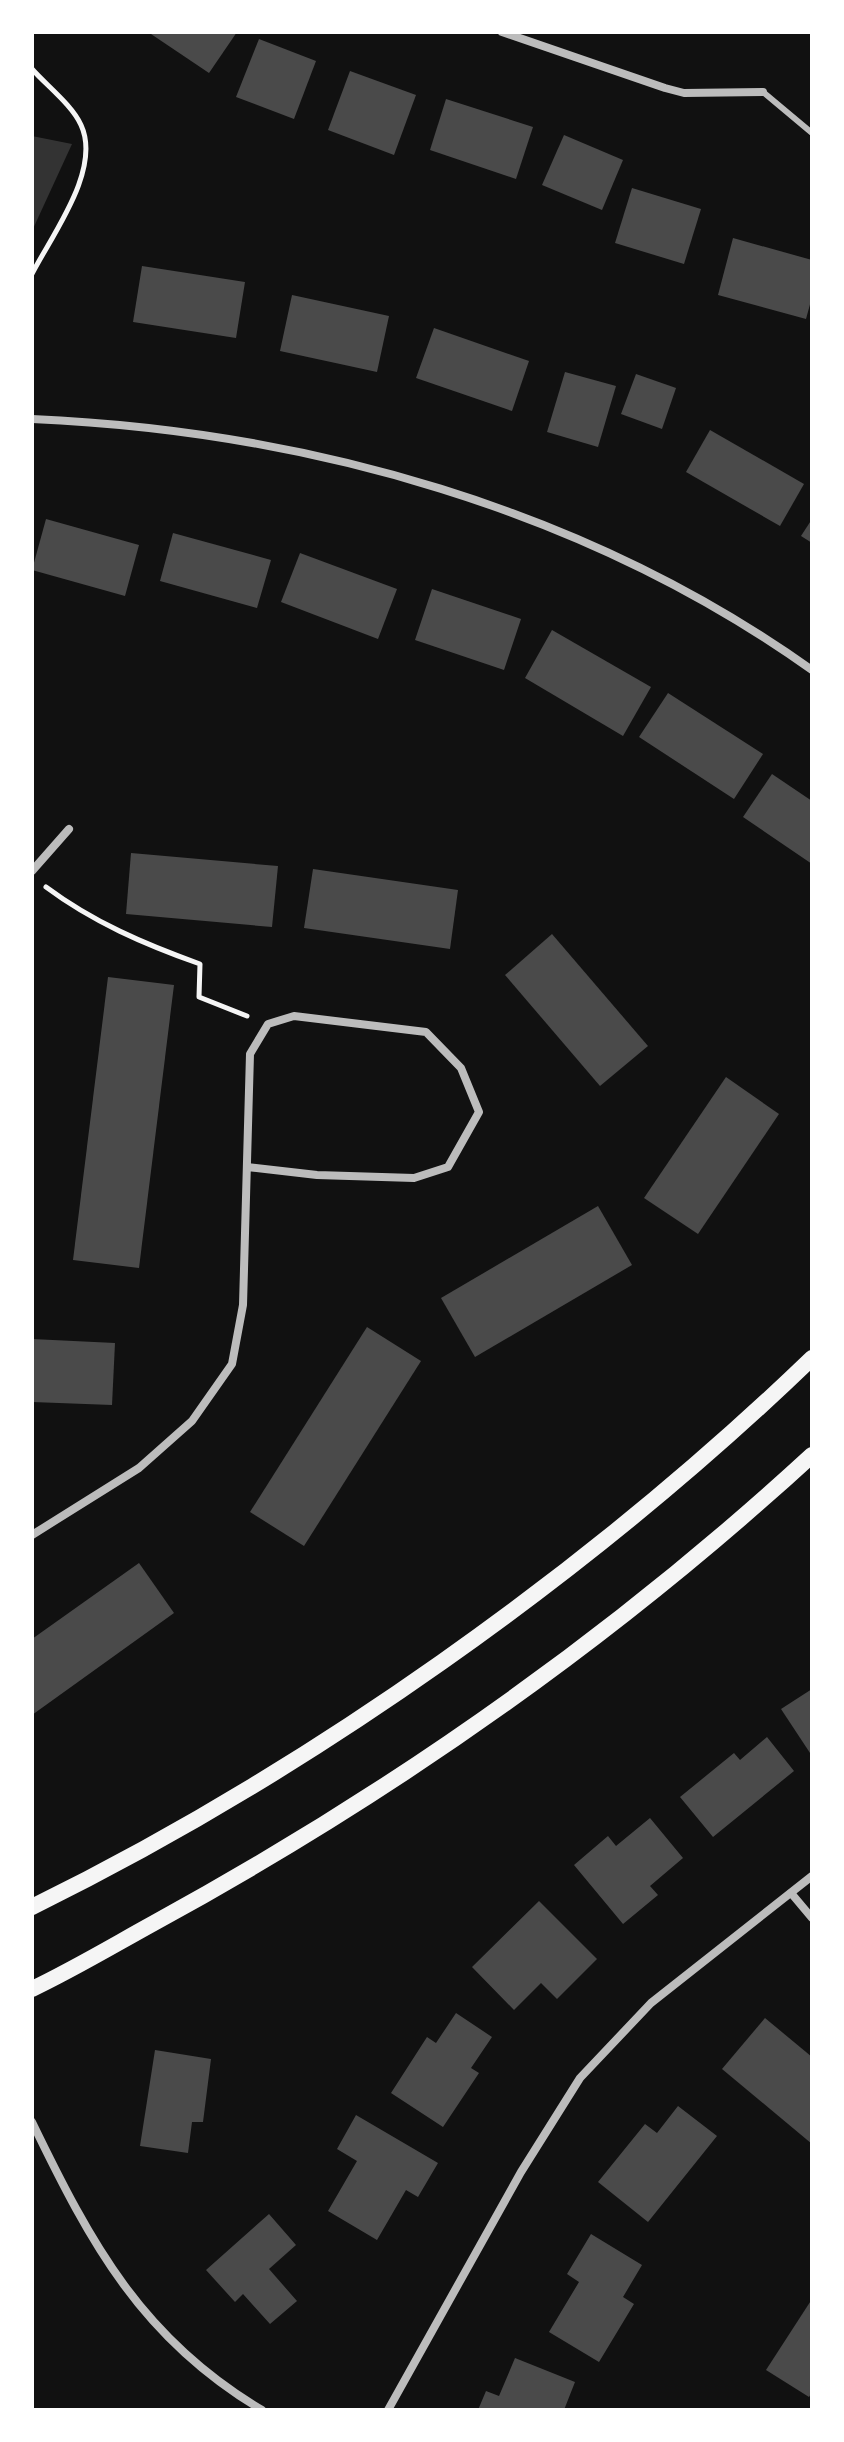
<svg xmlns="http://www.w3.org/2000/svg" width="844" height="2442" font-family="'DM Sans',sans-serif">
<rect width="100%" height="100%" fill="#111"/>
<path fill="#333" d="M32,136L72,144L32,231Z"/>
<g fill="#4a4a4a">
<path d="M148,32H237L209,73Z"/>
<path d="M259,39L316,61L294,119L236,97Z"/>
<path d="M350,71L416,95L394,155L328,130Z"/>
<path d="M446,99L533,127L516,179L430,150Z"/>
<path d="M564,135L623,160L602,210L542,185Z"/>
<path d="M632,188L701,209L684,264L615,243Z"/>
<path d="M733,238L812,260V297L806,319L718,295Z"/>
<path d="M142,266L245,282L236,338L133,322Z"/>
<path d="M292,295L389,316L377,372L280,351Z"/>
<path d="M434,328L529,361L512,411L416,378Z"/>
<path d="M565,372L616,386L598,447L547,432Z"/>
<path d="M636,374L676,388L662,429L621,414Z"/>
<path d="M710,430L804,484L780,526L686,472Z"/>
<path d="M46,519L139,545L125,596L32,570Z"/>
<path d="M812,519V543L801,536Z"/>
<path d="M173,533L271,560L257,608L160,581Z"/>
<path d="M300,553L397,589L378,639L281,602Z"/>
<path d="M432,589L521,619L504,670L415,640Z"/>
<path d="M552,630L651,687L623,736L525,678Z"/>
<path d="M668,693L763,754L734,799L639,737Z"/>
<path d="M772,774L812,801V864L743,817Z"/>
<path d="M131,853L278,866L272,927L126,914Z"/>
<path d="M313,869L458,890L450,949L304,928Z"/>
<path d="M552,934L648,1046L600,1086L505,975Z"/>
<path d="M108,977L174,985L139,1268L73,1260Z"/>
<path d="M726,1077L779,1114L698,1234L644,1198Z"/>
<path d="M598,1206L632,1265L475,1357L441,1298Z"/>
<path d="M367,1327L421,1361L304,1546L250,1512Z"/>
<path d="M32,1339L115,1343L112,1405L32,1402Z"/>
<path d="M139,1563L174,1613L32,1715V1639Z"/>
<path d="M812,1689V1756L781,1709Z"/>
<path d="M767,1737L794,1771L713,1837L680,1797L734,1753L740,1760Z"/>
<path d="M650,1818L683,1858L650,1886L658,1895L623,1924L574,1865L608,1836L616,1846Z"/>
<path d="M539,1901L597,1959L557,1999L541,1983L514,2010L472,1967Z"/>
<path d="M456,2013L492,2037L471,2068L479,2073L443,2127L391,2093L427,2037L436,2043Z"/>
<path d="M765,2018L812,2057V2144L722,2069Z"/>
<path d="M155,2050L211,2059L203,2122H192L188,2153L140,2146Z"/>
<path d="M678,2106L717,2136L648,2222L598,2182L645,2124L657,2133Z"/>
<path d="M356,2115L438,2163L418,2197L406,2190L377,2240L328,2211L357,2161L337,2149Z"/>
<path d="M269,2214L296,2245L269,2269L297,2301L270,2324L243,2294L235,2302L206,2270Z"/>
<path d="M591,2234L642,2265L623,2297L634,2304L599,2362L549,2332L579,2282L567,2274Z"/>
<path d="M812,2299V2392L809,2397L766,2370Z"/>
<path d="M515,2358L575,2382L564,2410H478L486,2391L499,2396Z"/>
</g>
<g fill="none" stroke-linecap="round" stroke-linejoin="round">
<g stroke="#f5f5f5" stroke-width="5">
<path d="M32,69C47,86 72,105 81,125C102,170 51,236 32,274"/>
<path d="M46,887C93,922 144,944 200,964L199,997L247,1016"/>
</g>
<path stroke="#bcbcbc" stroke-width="6" d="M763,92L812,133"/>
<g stroke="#bcbcbc" stroke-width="8">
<path d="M502,32L665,88L684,93L763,92"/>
<path d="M32,419C307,431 586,509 812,670"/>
<path d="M32,871L69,829"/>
<path d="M32,1535L139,1468L192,1421L232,1364L243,1305L250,1054L268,1024L294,1016L426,1032L461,1068L479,1112L448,1167L414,1178L317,1175L247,1167"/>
<path d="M791,1893L812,1918"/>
<path d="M32,2122C91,2244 142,2339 262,2410"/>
<path d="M388,2410L521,2172L580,2078L651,2003L812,1876"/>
</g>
<g stroke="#f5f5f5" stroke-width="16">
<path d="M32,1907C307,1772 591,1571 812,1358"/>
<path d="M32,1989C74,1969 114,1945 154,1923C390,1794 614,1637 812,1455"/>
</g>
</g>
<rect width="844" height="2442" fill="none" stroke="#ffffff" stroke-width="68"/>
</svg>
